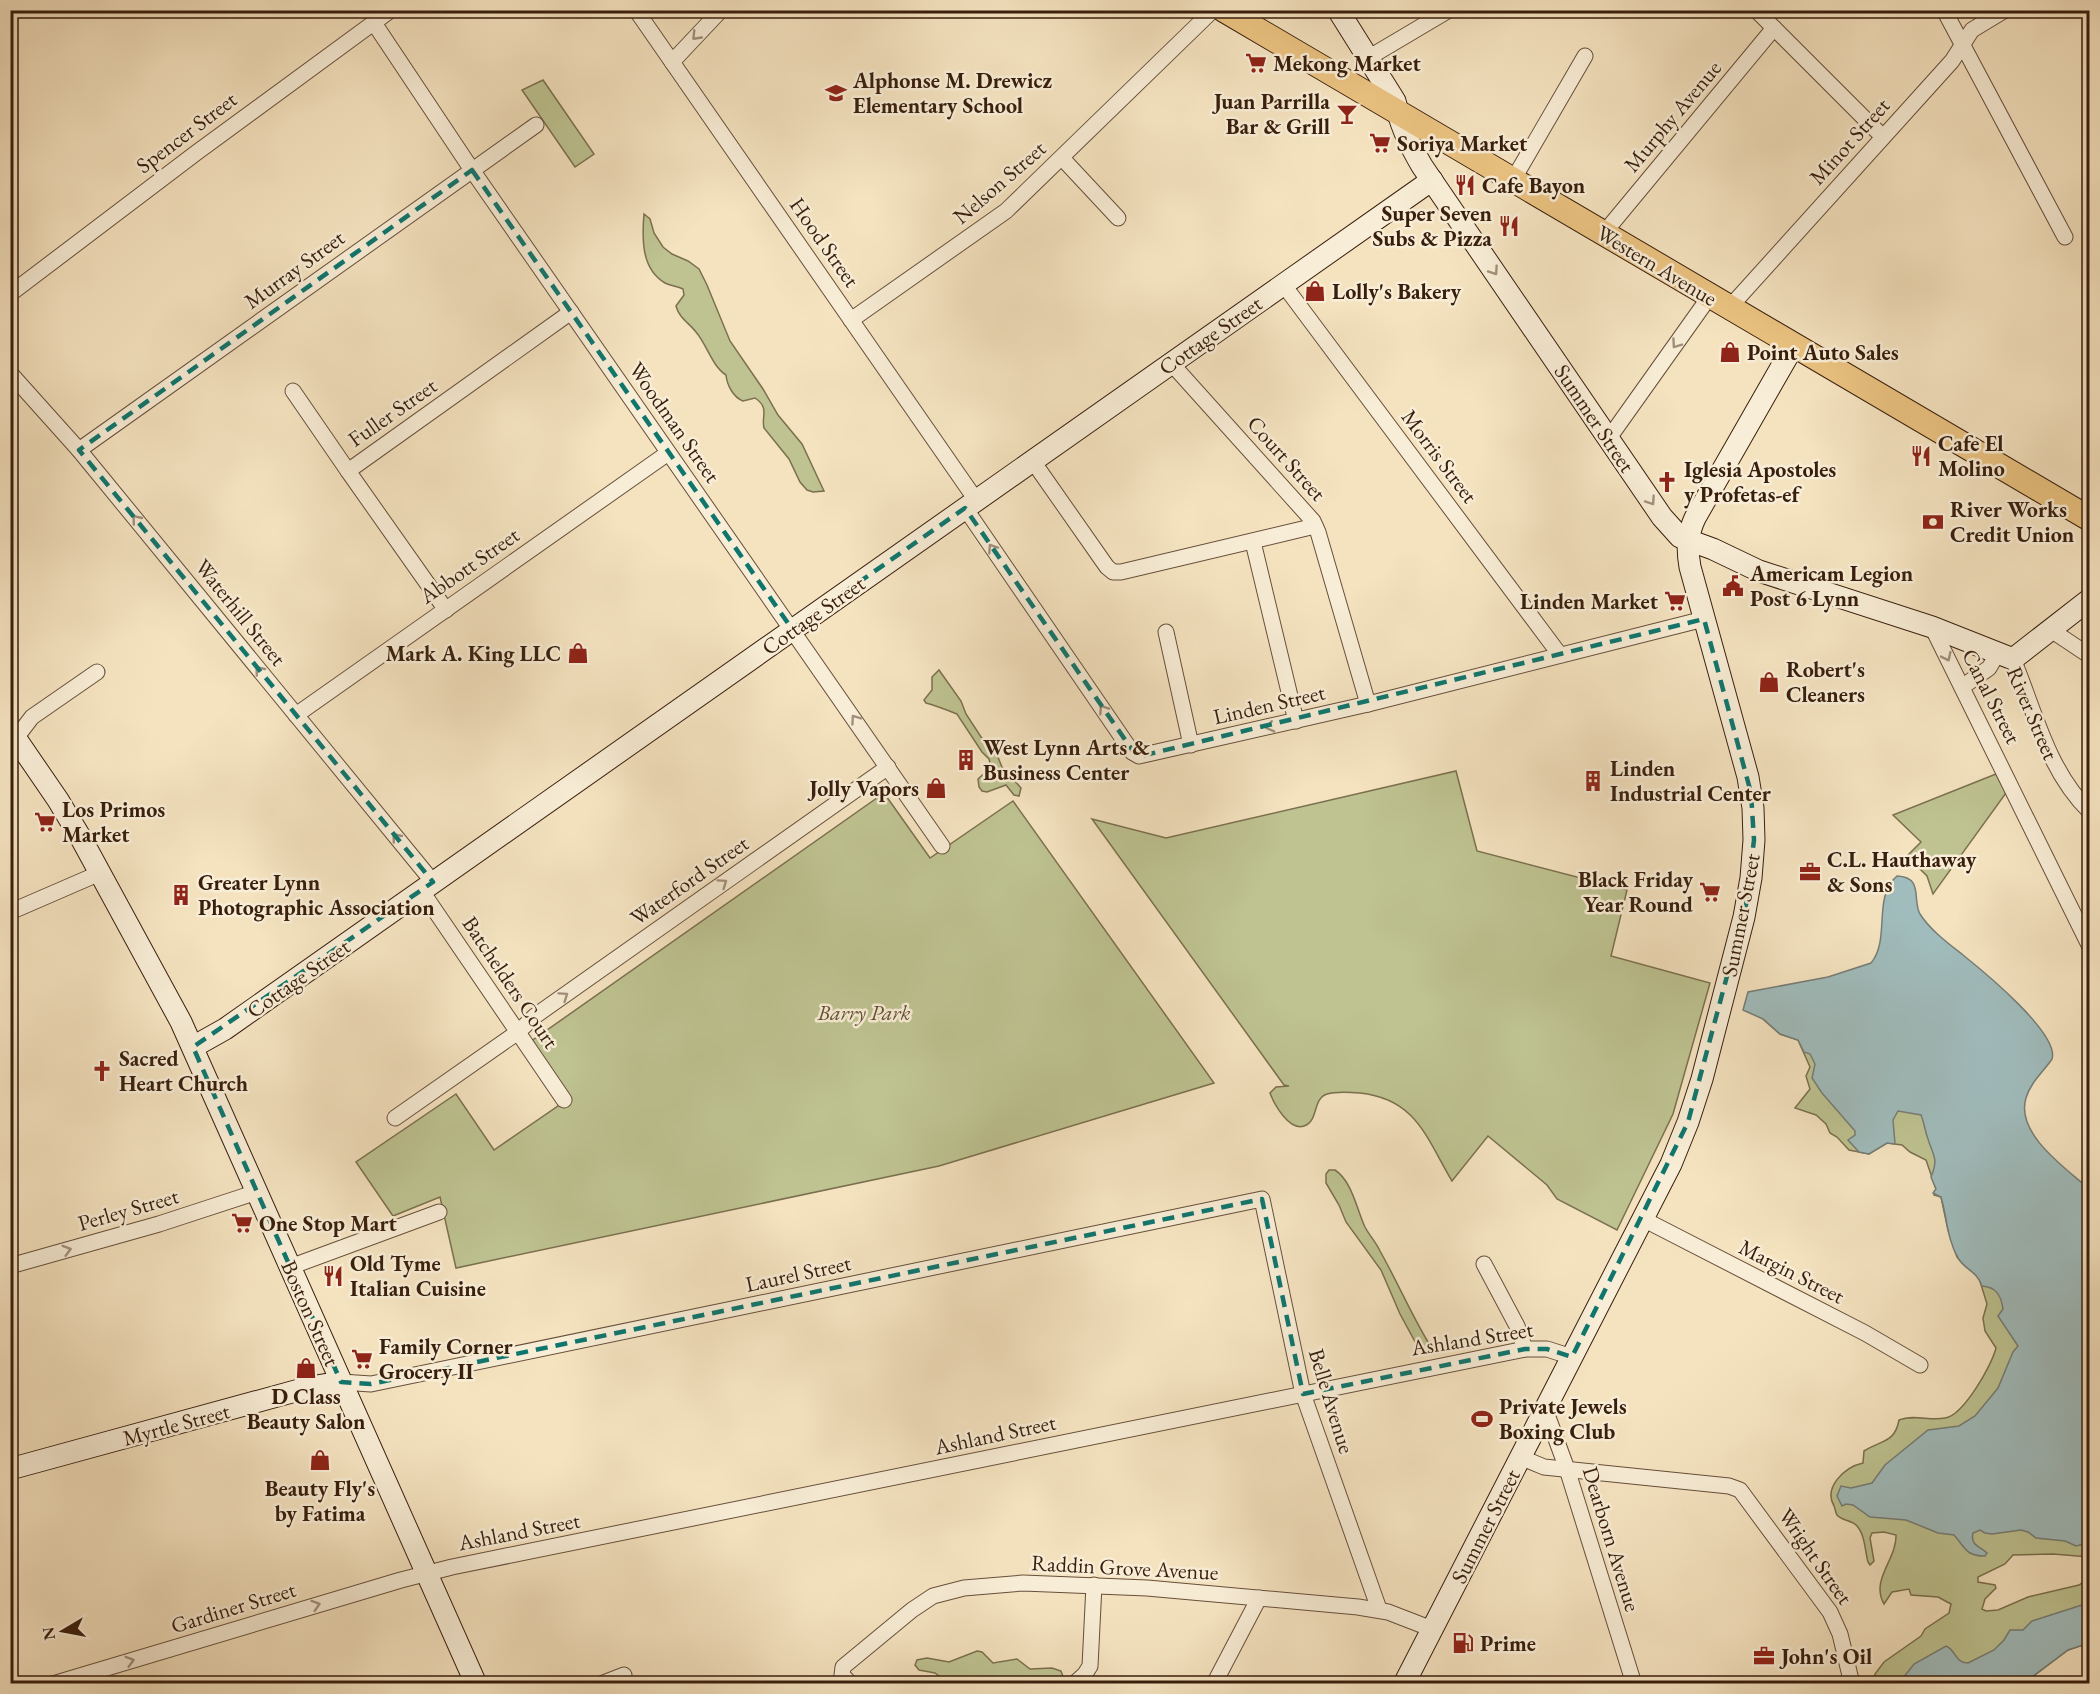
<svg xmlns="http://www.w3.org/2000/svg" width="2100" height="1694" font-family="'EB Garamond',serif">
<rect width="100%" height="100%" fill="#f5e3c0"/>
<filter id="stains"><feTurbulence type="fractalNoise" baseFrequency=".00333" numOctaves="4"/><feColorMatrix values="0 0 0 0 .2 0 0 0 0 .09 0 0 0 0 .02 0 0 0 .5 -.17"/></filter>
<radialGradient id="worn" r=".72"><stop offset=".6" stop-color="#630" stop-opacity="0"/><stop offset="1" stop-color="#630" stop-opacity=".3"/></radialGradient>
<g fill="#bec391" stroke="#7b704f" stroke-width="1.5">
<path d="M543,80L594,154L575,167L522,90Z"/>
<path d="M644,214L650,219L654,233L663,247L672,254L688,261L699,269L707,285L730,341L763,389L778,415L802,444L824,491L813,492L807,490L800,482L789,459L764,428C761,416 770,408 755,398L743,401C733,397 727,385 726,375C712,366 707,345 696,332C689,323 679,318 676,306L684,295L683,289C677,286 671,286 665,283C641,269 642,238 644,214Z"/>
<path d="M939,670L961,701L966,714L981,737L995,750L1002,767L1021,788L1019,796L1014,795L1006,785L987,792L982,791L979,787L978,779L991,767L989,759L982,752L957,714C947,710 937,706 926,703L924,700L932,690V677Z"/>
<path d="M1456,771L1477,851L1627,890L1611,956L1710,983L1673,1114L1617,1230L1557,1199L1547,1185L1488,1136L1452,1181C1426,1137 1416,1099 1360,1093C1349,1092 1337,1091 1327,1094C1312,1099 1319,1121 1304,1126C1289,1131 1274,1104 1270,1093L1276,1087L1289,1086L1284,1085L1092,819L1166,838Z"/>
<path d="M1996,774L2006,793L1933,894L1927,876L1907,856L1921,842L1893,815Z"/>
<path d="M884,793L930,858L1013,801L1214,1083L939,1166L456,1268L440,1197L393,1216L356,1162L456,1094L494,1150L568,1099L530,1042Z"/>
<path d="M1763,1019L1880,1033L2089,1386V1557L2053,1554L2013,1555L2005,1564L1978,1577V1582L1995,1585L1996,1588L1985,1599L1982,1609L1986,1611L1998,1610L2028,1597L2079,1585L2089,1578V1643L2068,1650L2028,1680L2015,1684L1872,1683L1875,1674L1884,1662L1921,1636L1925,1629L1949,1613L1951,1604L1938,1597L1911,1595L1909,1589L1892,1592L1884,1604C1870,1580 1897,1559 1896,1535L1884,1532L1872,1533L1870,1538L1874,1561L1870,1565L1868,1562C1865,1551 1865,1535 1857,1526C1852,1520 1842,1521 1837,1515C1836,1514 1835,1508 1834,1506C1823,1487 1845,1467 1863,1463L1864,1451C1881,1440 1895,1443 1899,1420C1915,1414 1929,1421 1945,1418C1963,1416 1992,1365 1996,1348L1985,1331L1983,1318L1987,1304L1979,1278L1957,1257L1948,1230L1941,1197L1934,1195L1936,1189L1926,1160L1910,1152L1902,1145L1887,1143L1869,1154L1849,1150L1837,1137L1830,1133L1826,1124L1816,1115L1795,1108L1810,1089L1806,1076L1810,1067L1798,1040L1780,1034Z"/>
<path d="M1329,1170H1335C1352,1181 1357,1210 1365,1227C1369,1235 1376,1242 1380,1251C1397,1281 1410,1312 1428,1342L1429,1345L1426,1351H1422L1419,1349L1400,1314L1381,1270L1346,1222L1339,1205L1326,1183V1174Z"/>
<path d="M977,1651L982,1652L993,1663L1017,1659L1030,1669L1052,1668L1061,1671L1064,1679L1059,1684L948,1683L935,1673L919,1670L915,1665L917,1660L927,1658L949,1662Z"/>
</g>
<g fill="#a0bcbc" stroke="#767d76" stroke-width="1.5">
<path d="M1897,876C1924,877 1912,900 1920,914C1930,930 1949,944 1963,955C1983,971 2060,1034 2052,1059C2044,1071 2030,1083 2026,1098C2015,1134 2067,1169 2089,1189L2090,1542L2088,1543L2076,1546L2065,1541L2036,1538L2028,1532L2021,1530L1992,1534L1985,1533L1980,1530L1973,1533C1970,1546 1980,1546 1987,1553L1985,1556C1965,1556 1965,1547 1954,1535L1938,1533L1906,1520L1870,1517L1853,1505L1846,1504L1842,1506L1837,1496L1841,1486L1851,1488L1872,1483L1885,1465L1928,1430L1959,1426L1975,1416L1998,1388L2013,1352L2018,1346L1998,1316L2003,1309C2001,1295 1996,1287 1982,1286C1976,1270 1965,1270 1958,1258C1947,1239 1947,1217 1941,1197L1933,1193L1936,1189L1931,1177C1939,1158 1933,1156 1928,1139C1925,1131 1924,1122 1921,1115L1898,1111L1893,1120L1895,1144L1887,1143L1869,1154L1859,1152L1848,1140L1855,1135V1131L1822,1093L1812,1078L1815,1064L1810,1054L1804,1052L1798,1040L1780,1034L1763,1019L1743,1010L1748,992L1828,977L1871,963C1891,939 1872,897 1897,876Z"/>
<path d="M2085,1604H2089V1643L2068,1650L2028,1680L2015,1684L1899,1683L1914,1664L1946,1646C1956,1650 1955,1663 1968,1663L1994,1650L2004,1640L2010,1630H2023L2032,1621Z"/>
</g>
<g fill="none" stroke-linecap="round" stroke-linejoin="round">
<defs>
<g id="street">
<path d="M636,10L976,500"/>
<path d="M1756,10L1883,137"/>
<path d="M1944,10L2065,237"/>
<path d="M374,23L472,170L942,846"/>
<path d="M1368,58L1449,10"/>
<path d="M672,62L721,10"/>
<path d="M1062,158L1118,218"/>
<path d="M1513,180L1585,56"/>
<path d="M1604,233L1774,28"/>
<path d="M1283,284L1560,655"/>
<path d="M10,294L196,153L391,10"/>
<path d="M1729,308L1952,61L1972,30L2005,10"/>
<path d="M851,320L1006,211L1213,10"/>
<path d="M1171,363L1313,521L1318,532L1368,704"/>
<path d="M10,373L79,450L433,882"/>
<path d="M293,391L348,471"/>
<path d="M1609,438L1710,296"/>
<path d="M79,450L536,125"/>
<path d="M1032,460L1107,567L1113,572H1121L1315,526"/>
<path d="M965,508L1132,752L1139,756L1368,704L1704,619"/>
<path d="M1253,542L1296,721"/>
<path d="M446,610L348,471L571,312"/>
<path d="M1932,627L2090,947"/>
<path d="M2051,630L2090,656"/>
<path d="M1166,632L1191,745"/>
<path d="M2013,659C2035,711 2047,770 2090,812"/>
<path d="M1962,687L1989,668L1998,653"/>
<path d="M296,715L668,453"/>
<path d="M10,740L16,738L32,717L97,672"/>
<path d="M421,890L564,1100"/>
<path d="M10,912L100,873"/>
<path d="M395,1118L518,1032L535,1016L888,767"/>
<path d="M1643,1219L1865,1333L1920,1365"/>
<path d="M1484,1264L1517,1326L1525,1349"/>
<path d="M10,1266L159,1224L257,1192"/>
<path d="M290,1267L439,1212"/>
<path d="M341,1382L371,1384L1262,1199L1303,1394L1379,1609"/>
<path d="M1545,1409L1567,1469L1634,1684"/>
<path d="M1520,1457L1544,1467L1729,1486L1740,1490L1830,1612L1840,1634L1852,1684"/>
<path d="M53,1684L401,1580L452,1567L1525,1349H1547L1572,1357"/>
<path d="M601,1684L624,1675"/>
<path d="M851,1684L842,1675L843,1667L912,1610L933,1596L964,1588L1023,1583L1147,1588L1358,1607L1388,1612L1432,1629"/>
<path d="M1074,1684L1085,1674L1090,1666L1094,1585"/>
<path d="M1214,1684L1259,1598"/>
</g>
<g id="secondary">
<path d="M1338,10L1395,101C1400,125 1410,146 1422,166L1662,517L1680,537L1713,549L1759,571L1932,627L2013,659L2090,599"/>
<path d="M10,730L58,800L82,840L181,1022L476,1684"/>
<path d="M193,1047L225,1029L1432,180"/>
<path d="M10,1469L310,1387L341,1382"/>
<path d="M1404,1684L1671,1164L1688,1122L1702,1079L1744,917L1751,878L1754,840L1753,808L1748,777L1690,567C1687,550 1687,535 1695,518L1794,345"/>
</g>
<path id="primary" d="M1224,10L2090,519"/>
</defs>
<use href="#street" stroke="#674f3a" stroke-width="17"/>
<use href="#secondary" stroke="#381e0d" stroke-width="23"/>
<use href="#primary" stroke="#381e0d" stroke-width="26"/>
<use href="#street" stroke="#f8edd6" stroke-width="15"/>
<use href="#secondary" stroke="#f8edd6" stroke-width="21"/>
<use href="#primary" stroke="#eac280" stroke-width="24"/>
</g>
<defs><path id="oneway-chevron" d="M-2-3.5L2.5 0L-2 3.5" fill="none" stroke-width="1.6" stroke-linecap="round" stroke-linejoin="round" transform="scale(1.5)"/></defs>
<g stroke="#a2907c">
<use href="#oneway-chevron" transform="translate(696 36) rotate(134)"/>
<use href="#oneway-chevron" transform="translate(1494 271) rotate(56)"/>
<use href="#oneway-chevron" transform="translate(1676 344) rotate(125)"/>
<use href="#oneway-chevron" transform="translate(1651 501) rotate(56)"/>
<use href="#oneway-chevron" transform="translate(136 519) rotate(-129)"/>
<use href="#oneway-chevron" transform="translate(992 548) rotate(-124)"/>
<use href="#oneway-chevron" transform="translate(1947 657) rotate(64)"/>
<use href="#oneway-chevron" transform="translate(259 670) rotate(-129)"/>
<use href="#oneway-chevron" transform="translate(1103 709) rotate(-124)"/>
<use href="#oneway-chevron" transform="translate(855 719) rotate(-125)"/>
<use href="#oneway-chevron" transform="translate(1270 727) rotate(167)"/>
<use href="#oneway-chevron" transform="translate(396 837) rotate(-129)"/>
<use href="#oneway-chevron" transform="translate(723 883) rotate(-35)"/>
<use href="#oneway-chevron" transform="translate(564 996) rotate(-35)"/>
<use href="#oneway-chevron" transform="translate(67 1250) rotate(-16)"/>
<use href="#oneway-chevron" transform="translate(316 1605) rotate(-17)"/>
<use href="#oneway-chevron" transform="translate(130 1661) rotate(-16)"/>
</g>
<path fill="none" stroke="#0f766e" stroke-width="4.5" stroke-dasharray="12 8" stroke-linejoin="round" d="M472,170L792,629L965,508L1137,757L1704,619L1751,793L1754,840L1746,905L1688,1122L1572,1357L1547,1349H1525L1303,1394L1262,1199L371,1384L341,1382L193,1047L433,882L79,450Z"/>
<defs>
<symbol id="supermarket-bare" viewBox="-9 -9 18 18"><path d="M-6-5.5h2.5l.6 2H6L4.5 2H-2.5L-4.4-4H-6ZM-1.5 3.2a1.3 1.3 0 1 0 .1 0ZM3 3.2a1.3 1.3 0 1 0 .1 0Z" fill="#8f2418" stroke="#f8edd6" stroke-width="2.5" paint-order="stroke"/></symbol>
<symbol id="school-bare" viewBox="-9 -9 18 18"><path d="M0-5L7-2L0 1L-7-2ZM-4 1L0 2.5L4 1V4Q0 6-4 4Z" fill="#8f2418" stroke="#f8edd6" stroke-width="2.5" paint-order="stroke"/></symbol>
<symbol id="bar-bare" viewBox="-9 -9 18 18"><path d="M-6-5H6L.8 .8V4.5H3.5V6h-7V4.5H-.8V.8Z" fill="#8f2418" stroke="#f8edd6" stroke-width="2.5" paint-order="stroke"/></symbol>
<symbol id="restaurant-bare" viewBox="-9 -9 18 18"><path d="M-5-6h1v4h1v-4h1v4h1v-4h1v5L-1.5 .5V6h-2V.5L-5-1ZM5-6V6H3V1.5H1.5Q1.5-4 5-6Z" fill="#8f2418" stroke="#f8edd6" stroke-width="2.5" paint-order="stroke"/></symbol>
<symbol id="shop-bare" viewBox="-9 -9 18 18"><path d="M-5-2.5h2.3a2.7 3.5 0 0 1 5.4 0H5L5.5 6h-11ZM-1.5-2.5h3a1.5 2.3 0 0 0-3 0Z" fill="#8f2418" stroke="#f8edd6" stroke-width="2.5" paint-order="stroke"/></symbol>
<symbol id="church-bare" viewBox="-9 -9 18 18"><path d="M-1.2-6h2.4v3.5h3.3v2.4h-3.3V6h-2.4V-.1h-3.3v-2.4h3.3Z" fill="#8f2418" stroke="#f8edd6" stroke-width="2.5" paint-order="stroke"/></symbol>
<symbol id="bank-bare" viewBox="-9 -9 18 18"><path d="M-6-4H6V4H-6ZM0-2.3a2.3 2.3 0 1 0 0 4.6a2.3 2.3 0 1 0 0-4.6Z" fill="#8f2418" stroke="#f8edd6" stroke-width="2.5" paint-order="stroke"/></symbol>
<symbol id="civic-bare" viewBox="-9 -9 18 18"><path d="M-.6-6.5H3V-4.5H.6V-3L4-1V1h2V6H-6V1h2V-1L-.6-3ZM-1.2 2.5V6h2.4V2.5Z" fill="#8f2418" stroke="#f8edd6" stroke-width="2.5" paint-order="stroke"/></symbol>
<symbol id="building-bare" viewBox="-9 -9 18 18"><path d="M-4-6H4V6H1V3H-1V6H-4ZM-2.5-4.3h1.7v1.8h-1.7ZM.8-4.3h1.7v1.8H.8ZM-2.5-1h1.7V.8h-1.7ZM.8-1h1.7V.8H.8Z" fill="#8f2418" stroke="#f8edd6" stroke-width="2.5" paint-order="stroke"/></symbol>
<symbol id="office-bare" viewBox="-9 -9 18 18"><path d="M-6-3h4V-5.5h4V-3h4V5H-6ZM-1-4.5V-3h2v-1.5ZM-6 0V1H6V0Z" fill="#8f2418" stroke="#f8edd6" stroke-width="2.5" paint-order="stroke"/></symbol>
<symbol id="stadium-bare" viewBox="-9 -9 18 18"><path d="M0-5a6.5 5 0 1 0 0 10a6.5 5 0 1 0 0-10ZM-3.5-1.8h7v3.6h-7Z" fill="#8f2418" stroke="#f8edd6" stroke-width="2.5" paint-order="stroke"/></symbol>
<symbol id="fuel-bare" viewBox="-9 -9 18 18"><path d="M-5.5-6h7V0h2V4h1.3V-2.5L3-4.5l.8-.8L6-3V5H2.5V1h-1V6h-7ZM-4.2-4.7v3.2H.2V-4.7Z" fill="#8f2418" stroke="#f8edd6" stroke-width="2.5" paint-order="stroke"/></symbol>
</defs>
<g fill-rule="evenodd">
<use href="#supermarket-bare" x="1241" y="48" width="30" height="30"/>
<use href="#school-bare" x="821" y="78" width="30" height="30"/>
<use href="#bar-bare" x="1332" y="99" width="30" height="30"/>
<use href="#supermarket-bare" x="1365" y="128" width="30" height="30"/>
<use href="#restaurant-bare" x="1450" y="170" width="30" height="30"/>
<use href="#restaurant-bare" x="1494" y="211" width="30" height="30"/>
<use href="#shop-bare" x="1300" y="276" width="30" height="30"/>
<use href="#shop-bare" x="1715" y="337" width="30" height="30"/>
<use href="#restaurant-bare" x="1906" y="441" width="30" height="30"/>
<use href="#church-bare" x="1652" y="467" width="30" height="30"/>
<use href="#bank-bare" x="1918" y="507" width="30" height="30"/>
<use href="#civic-bare" x="1718" y="571" width="30" height="30"/>
<use href="#supermarket-bare" x="1660" y="586" width="30" height="30"/>
<use href="#shop-bare" x="563" y="638" width="30" height="30"/>
<use href="#shop-bare" x="1754" y="667" width="30" height="30"/>
<use href="#building-bare" x="951" y="745" width="30" height="30"/>
<use href="#building-bare" x="1578" y="766" width="30" height="30"/>
<use href="#shop-bare" x="921" y="773" width="30" height="30"/>
<use href="#supermarket-bare" x="30" y="807" width="30" height="30"/>
<use href="#office-bare" x="1795" y="857" width="30" height="30"/>
<use href="#supermarket-bare" x="1695" y="877" width="30" height="30"/>
<use href="#building-bare" x="166" y="880" width="30" height="30"/>
<use href="#church-bare" x="87" y="1056" width="30" height="30"/>
<use href="#supermarket-bare" x="227" y="1208" width="30" height="30"/>
<use href="#restaurant-bare" x="318" y="1261" width="30" height="30"/>
<use href="#supermarket-bare" x="347" y="1344" width="30" height="30"/>
<use href="#shop-bare" x="291" y="1353" width="30" height="30"/>
<use href="#stadium-bare" x="1467" y="1404" width="30" height="30"/>
<use href="#shop-bare" x="305" y="1445" width="30" height="30"/>
<use href="#fuel-bare" x="1448" y="1628" width="30" height="30"/>
<use href="#office-bare" x="1749" y="1641" width="30" height="30"/>
</g>
<g text-anchor="middle" stroke-width="5" stroke-linejoin="round" paint-order="stroke">
<g font-size="22" font-weight="bold" fill="#381e0d" stroke="#f8edd6" text-anchor="start">
<text x="1273" y="71">Mekong Market</text>
<text x="853" y="88">Alphonse M. Drewicz<tspan x="853" dy="25">Elementary School</tspan></text>
<text x="1330" y="109" text-anchor="end">Juan Parrilla<tspan x="1330" dy="25">Bar &amp; Grill</tspan></text>
<text x="1397" y="151">Soriya Market</text>
<text x="1482" y="193">Cafe Bayon</text>
<text x="1492" y="221" text-anchor="end">Super Seven<tspan x="1492" dy="25">Subs &amp; Pizza</tspan></text>
<text x="1332" y="299">Lolly's Bakery</text>
<text x="1747" y="360">Point Auto Sales</text>
<text x="1938" y="451">Cafe El<tspan x="1938" dy="25">Molino</tspan></text>
<text x="1684" y="477">Iglesia Apostoles<tspan x="1684" dy="25">y Profetas-ef</tspan></text>
<text x="1950" y="517">River Works<tspan x="1950" dy="25">Credit Union</tspan></text>
<text x="1750" y="581">Americam Legion<tspan x="1750" dy="25">Post 6 Lynn</tspan></text>
<text x="1658" y="609" text-anchor="end">Linden Market</text>
<text x="561" y="661" text-anchor="end">Mark A. King LLC</text>
<text x="1786" y="677">Robert's<tspan x="1786" dy="25">Cleaners</tspan></text>
<text x="983" y="755">West Lynn Arts &amp;<tspan x="983" dy="25">Business Center</tspan></text>
<text x="1610" y="776">Linden<tspan x="1610" dy="25">Industrial Center</tspan></text>
<text x="919" y="796" text-anchor="end">Jolly Vapors</text>
<text x="62" y="817">Los Primos<tspan x="62" dy="25">Market</tspan></text>
<text x="1827" y="867">C.L. Hauthaway<tspan x="1827" dy="25">&amp; Sons</tspan></text>
<text x="1693" y="887" text-anchor="end">Black Friday<tspan x="1693" dy="25">Year Round</tspan></text>
<text x="198" y="890">Greater Lynn<tspan x="198" dy="25">Photographic Association</tspan></text>
<text x="119" y="1066">Sacred<tspan x="119" dy="25">Heart Church</tspan></text>
<text x="259" y="1231">One Stop Mart</text>
<text x="350" y="1271">Old Tyme<tspan x="350" dy="25">Italian Cuisine</tspan></text>
<text x="379" y="1354">Family Corner<tspan x="379" dy="25">Grocery II</tspan></text>
<text x="306" y="1404" text-anchor="middle">D Class<tspan x="306" dy="25">Beauty Salon</tspan></text>
<text x="1499" y="1414">Private Jewels<tspan x="1499" dy="25">Boxing Club</tspan></text>
<text x="320" y="1496" text-anchor="middle">Beauty Fly's<tspan x="320" dy="25">by Fatima</tspan></text>
<text x="1480" y="1651">Prime</text>
<text x="1781" y="1664">John's Oil</text>
</g>
<g font-size="22" fill="#381e0d" stroke="#f8edd6">
<text transform="translate(1672 116) rotate(-50)" y="8">Murphy Avenue</text>
<text transform="translate(186 132) rotate(-37)" y="8">Spencer Street</text>
<text transform="translate(1849 141) rotate(-48)" y="8">Minot Street</text>
<text transform="translate(999 182) rotate(-41)" y="8">Nelson Street</text>
<text transform="translate(825 242) rotate(55)" y="8">Hood Street</text>
<text transform="translate(1657 265) rotate(31)" y="8">Western Avenue</text>
<text transform="translate(294 269) rotate(-36)" y="8">Murray Street</text>
<text transform="translate(1210 335) rotate(-35)" y="8">Cottage Street</text>
<text transform="translate(392 412) rotate(-35)" y="8">Fuller Street</text>
<text transform="translate(1595 418) rotate(56)" y="8">Summer Street</text>
<text transform="translate(675 422) rotate(55)" y="8">Woodman Street</text>
<text transform="translate(1440 456) rotate(53)" y="8">Morris Street</text>
<text transform="translate(1287 458) rotate(48)" y="8">Court Street</text>
<text transform="translate(469 565) rotate(-35)" y="8">Abbott Street</text>
<text transform="translate(241 612) rotate(51)" y="8">Waterhill Street</text>
<text transform="translate(813 615) rotate(-35)" y="8">Cottage Street</text>
<text transform="translate(1992 696) rotate(63)" y="8">Canal Street</text>
<text transform="translate(1269 704) rotate(-13)" y="8">Linden Street</text>
<text transform="translate(2033 713) rotate(67)" y="8">River Street</text>
<text transform="translate(689 880) rotate(-35)" y="8">Waterford Street</text>
<text transform="translate(1740 915) rotate(-79)" y="8">Summer Street</text>
<text transform="translate(298 978) rotate(-35)" y="8">Cottage Street</text>
<text transform="translate(511 982) rotate(56)" y="8">Batchelders Court</text>
<text transform="translate(128 1209) rotate(-16)" y="8">Perley Street</text>
<text transform="translate(1792 1271) rotate(27)" y="8">Margin Street</text>
<text transform="translate(798 1273) rotate(-12)" y="8">Laurel Street</text>
<text transform="translate(311 1313) rotate(66)" y="8">Boston Street</text>
<text transform="translate(1472 1338) rotate(-9)" y="8">Ashland Street</text>
<text transform="translate(1332 1401) rotate(73)" y="8">Belle Avenue</text>
<text transform="translate(176 1424) rotate(-15)" y="8">Myrtle Street</text>
<text transform="translate(995 1434) rotate(-12)" y="8">Ashland Street</text>
<text transform="translate(1485 1526) rotate(-63)" y="8">Summer Street</text>
<text transform="translate(519 1531) rotate(-11)" y="8">Ashland Street</text>
<text transform="translate(1612 1539) rotate(73)" y="8">Dearborn Avenue</text>
<text transform="translate(1816 1556) rotate(55)" y="8">Wright Street</text>
<text transform="translate(1125 1567) rotate(3)" y="8">Raddin Grove Avenue</text>
<text transform="translate(233 1607) rotate(-17)" y="8">Gardiner Street</text>
</g>
<g font-size="22" font-style="italic" fill="#605035" stroke="#f8edd6">
<text x="864" y="1020">Barry Park</text>
</g>
</g>
<rect width="2100" height="1694" fill="none" stroke="#f5e3c0" stroke-width="36"/>
<rect x="12" y="12" width="2076" height="1670" fill="none" stroke="#381e0d" stroke-width="3"/>
<rect x="18" y="18" width="2064" height="1658" fill="none" stroke="#381e0d" stroke-width="1.5"/>
<g transform="translate(63 1631) rotate(260)" stroke="#f8edd6" stroke-width="4.5" paint-order="stroke">
<path d="M0-4.5L10 22L0 15L-10 22Z" fill="#381e0d"/>
<text y="-9" font-size="16" font-weight="bold" text-anchor="middle" fill="#381e0d">N</text>
</g>
<rect width="100%" height="100%" filter="url(#stains)"/>
<rect width="100%" height="100%" fill="url(#worn)"/>
</svg>
